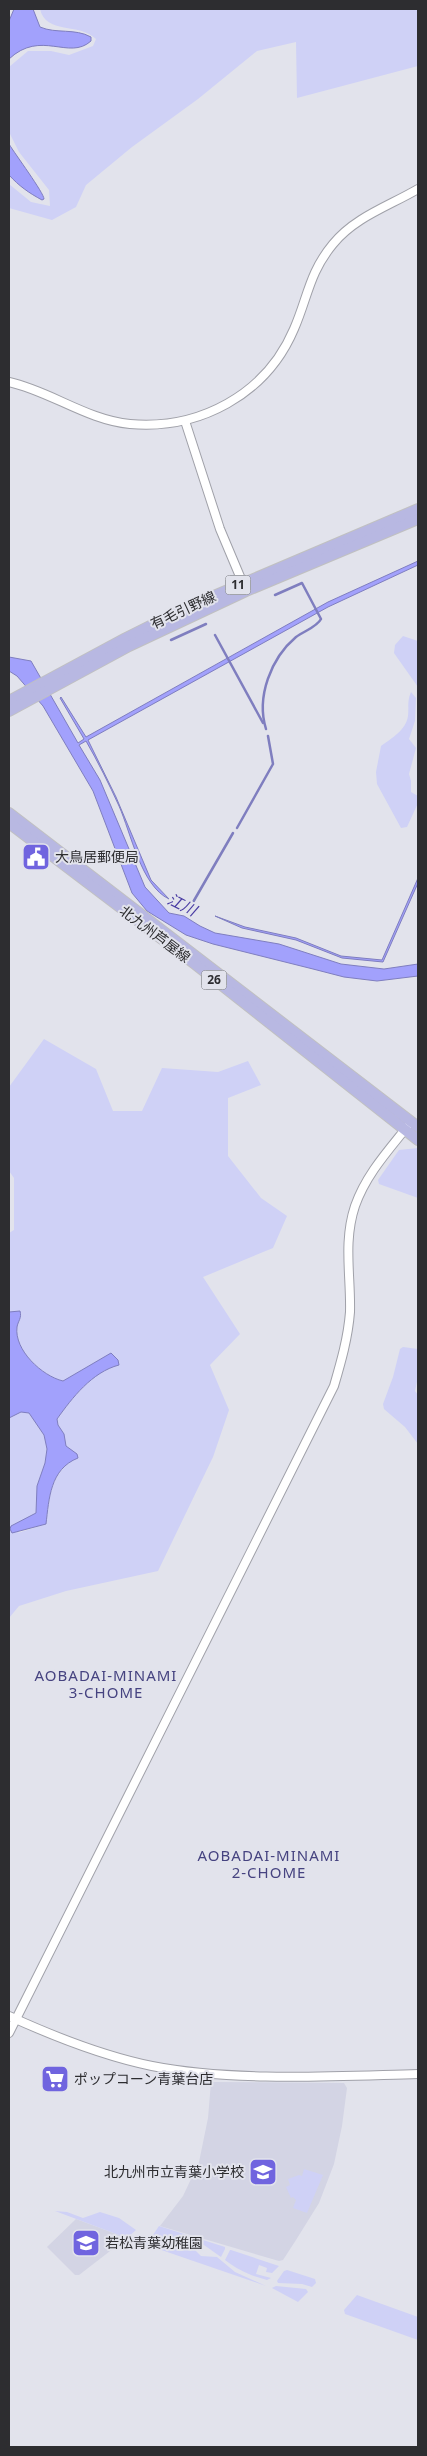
<svg xmlns="http://www.w3.org/2000/svg" width="427" height="2456" font-family="'Noto Sans','Noto Sans JP',sans-serif">
<rect width="100%" height="100%" fill="#e2e3ec"/>
<g fill="#d3d4e4">
<path d="M211,2082L344,2083L347,2088L342,2126L334,2164L319,2203L296,2240L283,2260L279,2261L160,2226L183,2196L199,2162L208,2118Z"/>
<path d="M76,2219L127,2238L79,2275H75L47,2247Z"/>
</g>
<g fill="#cfd1f6">
<path d="M40,9H418V66L297,98L296,42L257,51L198,99L132,147L86,185L76,207L52,220L9,208V184L31,202L50,206L49,190L19,152L9,132V67L28,51H51L69,55L93,46L96,39C79,22 46,35 40,9Z"/>
<path d="M403,636L418,641V687L394,653L395,645Z"/>
<path d="M411,692L416,698L415,721L409,739L416,748L409,774L411,781V792L418,796V803L407,827L401,828L377,784L376,772L381,746C392,738 406,730 408,716C409,707 407,701 411,692Z"/>
<path d="M44,1039L96,1069L113,1111H142L162,1068L218,1072L248,1061L261,1085L228,1098V1156L261,1198L287,1216L273,1248L203,1277L240,1334L210,1365L229,1410L213,1457L158,1571L66,1591L19,1606L9,1618V1418L21,1412L29,1413L44,1435L47,1449L45,1463L37,1486L36,1513L25,1520L18,1533L46,1524C49,1499 50,1478 71,1461L64,1441V1434L58,1425L57,1419C72,1398 92,1372 118,1365L107,1355L99,1361L63,1381C42,1376 14,1350 17,1327C17,1321 21,1318 20,1312H9V1233L14,1230V1178L9,1171V1087Z"/>
<path d="M418,1148V1198L379,1184L378,1180L399,1150Z"/>
<path d="M403,1347L418,1349V1377L415,1391L418,1395V1444L405,1427L384,1409L383,1404L393,1377L400,1349Z"/>
<path d="M304,2169L323,2175L307,2213L293,2208L296,2200L293,2197L291,2198L286,2187L290,2185L288,2179L299,2175L302,2176Z"/>
<path d="M55,2211L67,2212L83,2218L100,2212L119,2218L136,2230L127,2238Z"/>
<path d="M159,2226L225,2247V2249L221,2257L204,2245H177L153,2235Z"/>
<path d="M147,2238L173,2248H193L201,2256L217,2257L235,2272L266,2286L141,2243Z"/>
<path d="M230,2250H231L279,2266L272,2273L266,2272L267,2268L259,2265L256,2274L271,2278L267,2280C251,2276 238,2270 225,2260Z"/>
<path d="M287,2270L315,2279L316,2283L312,2287L302,2284L278,2283L277,2281L284,2271Z"/>
<path d="M276,2286L306,2289L308,2292L298,2302L272,2288Z"/>
<path d="M357,2295L418,2317V2340L345,2314L344,2310Z"/>
</g>
<g fill="#a2a1fc" stroke="#7f7ebf">
<path d="M14,9H33L40,27C56,34 75,28 91,37V41C69,61 41,29 9,59V21Z"/>
<path d="M9,144C15,154 44,193 44,199L42,200C29,193 19,186 9,175Z"/>
<path d="M418,561V565L328,607L88,740L116,797L151,880L169,899C141,886 131,833 119,806C109,784 98,762 86,741L79,745L100,780L145,887L169,913L184,916L200,926L215,933L279,944L341,964L384,969L418,964V976L377,981L344,977L313,969L213,944L186,935L147,911L132,893L93,791L43,706L17,676L9,671V657L31,661L78,743L84,739L60,698L61,697L86,737L328,602Z"/>
<path d="M418,878V883L383,962L342,958L296,940L242,928L215,916L245,927L296,938L341,956L382,960Z"/>
<path d="M20,1311C22,1318 18,1321 17,1327C14,1350 42,1376 63,1381L111,1353L118,1360L119,1365C92,1372 72,1398 57,1419L58,1425L64,1434L66,1446L77,1454L78,1458C50,1469 49,1499 46,1524L12,1533L10,1529L11,1526L36,1513L37,1486L45,1463L47,1449L44,1435L29,1413L21,1412L9,1418V1312Z"/>
</g>
<g fill="none" stroke-linecap="round" stroke-linejoin="round">
<g stroke="#7f7ebf" stroke-width="2.5">
<path d="M215,635L263,723"/>
<path d="M171,640L206,624"/>
<path d="M266,729C256,697 271,658 296,637C304,631 317,627 321,619L302,583L275,595"/>
<path d="M237,828L273,764L268,736"/>
<path d="M192,904L233,833"/>
</g>
<defs>
<g id="tertiary">
<path d="M9,382C50,391 87,420 130,424C199,430 266,395 294,329C308,297 309,273 333,244C355,217 389,206 418,189"/>
<path d="M185,421L220,529L244,586"/>
<path d="M9,2016C55,2037 103,2056 152,2066C233,2082 336,2076 418,2074"/>
<path d="M9,2033L334,1386C341,1362 348,1338 350,1312C351,1276 343,1242 355,1206C366,1175 387,1152 407,1127"/>
</g>
<g id="primary">
<path d="M9,701L126,638L188,607L418,509"/>
<path d="M9,711L129,646L246,591L418,519"/>
<path d="M9,813L418,1127"/>
<path d="M9,823L195,964L418,1140"/>
</g>
</defs>
<use href="#tertiary" stroke="#a0a1a9" stroke-width="10"/>
<use href="#primary" stroke="#c0c0c1" stroke-width="12"/>
<use href="#tertiary" stroke="#fff" stroke-width="8"/>
<use href="#primary" stroke="#b8b8e2" stroke-width="10"/>
</g>
<defs>
<symbol id="civic-square" viewBox="-11 -11 22 22"><rect x="-9" y="-9" width="18" height="18" rx="4" fill="#7064df" stroke="#e2e3ec"/><path d="M-.6-6.5H3V-4.5H.6V-3L4-1V1h2V6H-6V1h2V-1L-.6-3ZM-1.2 2.5V6h2.4V2.5Z" fill="#fff"/></symbol>
<symbol id="supermarket-square" viewBox="-11 -11 22 22"><rect x="-9" y="-9" width="18" height="18" rx="4" fill="#7064df" stroke="#e2e3ec"/><path d="M-6-5.5h2.5l.6 2H6L4.5 2H-2.5L-4.4-4H-6ZM-1.5 3.2a1.3 1.3 0 1 0 .1 0ZM3 3.2a1.3 1.3 0 1 0 .1 0Z" fill="#fff"/></symbol>
<symbol id="school-square" viewBox="-11 -11 22 22"><rect x="-9" y="-9" width="18" height="18" rx="4" fill="#7064df" stroke="#e2e3ec"/><path d="M0-5L7-2L0 1L-7-2ZM-4 1L0 2.5L4 1V4Q0 6-4 4Z" fill="#fff"/></symbol>
</defs>
<g fill-rule="evenodd">
<use href="#civic-square" x="20" y="841" width="32" height="32"/>
<use href="#supermarket-square" x="39" y="2063" width="32" height="32"/>
<use href="#school-square" x="247" y="2156" width="32" height="32"/>
<use href="#school-square" x="70" y="2227" width="32" height="32"/>
</g>
<g text-anchor="middle" stroke-width="4" stroke-linejoin="round" paint-order="stroke">
<g fill="#e2e3ec" stroke="#636468" stroke-width="1">
<rect x="225.5" y="575.5" width="25" height="19" rx="4"/>
<rect x="201.5" y="970.5" width="25" height="19" rx="4"/>
</g>
<g font-size="12" font-weight="bold" fill="#2d2d30">
<text x="238" y="589">11</text>
<text x="214" y="984">26</text>
</g>
<g font-size="14" fill="#2d2d30" stroke="#e2e3ec">
<text transform="translate(183 610) rotate(-25)" y="5">有毛引野線</text>
<text transform="translate(155 934) rotate(37)" y="5">北九州芦屋線</text>
</g>
<g font-size="14" fill="#2d2d30" stroke="#e2e3ec" text-anchor="start">
<text x="55" y="862">大鳥居郵便局</text>
<text x="74" y="2084">ポップコーン青葉台店</text>
<text x="244" y="2177" text-anchor="end">北九州市立青葉小学校</text>
<text x="105" y="2248">若松青葉幼稚園</text>
</g>
<g font-size="15" font-style="italic" fill="#493ba3" stroke="#e2e3ec">
<text transform="translate(182 905) rotate(27)" y="5">江川</text>
</g>
<g font-size="15" letter-spacing="1" fill="#464380" stroke="#e2e3ec">
<text x="106" y="1681">AOBADAI-MINAMI<tspan x="106" dy="17">3-CHOME</tspan></text>
<text x="269" y="1861">AOBADAI-MINAMI<tspan x="269" dy="17">2-CHOME</tspan></text>
</g>
</g>
<rect width="427" height="2456" fill="none" stroke="#2d2d30" stroke-width="20"/>
</svg>
